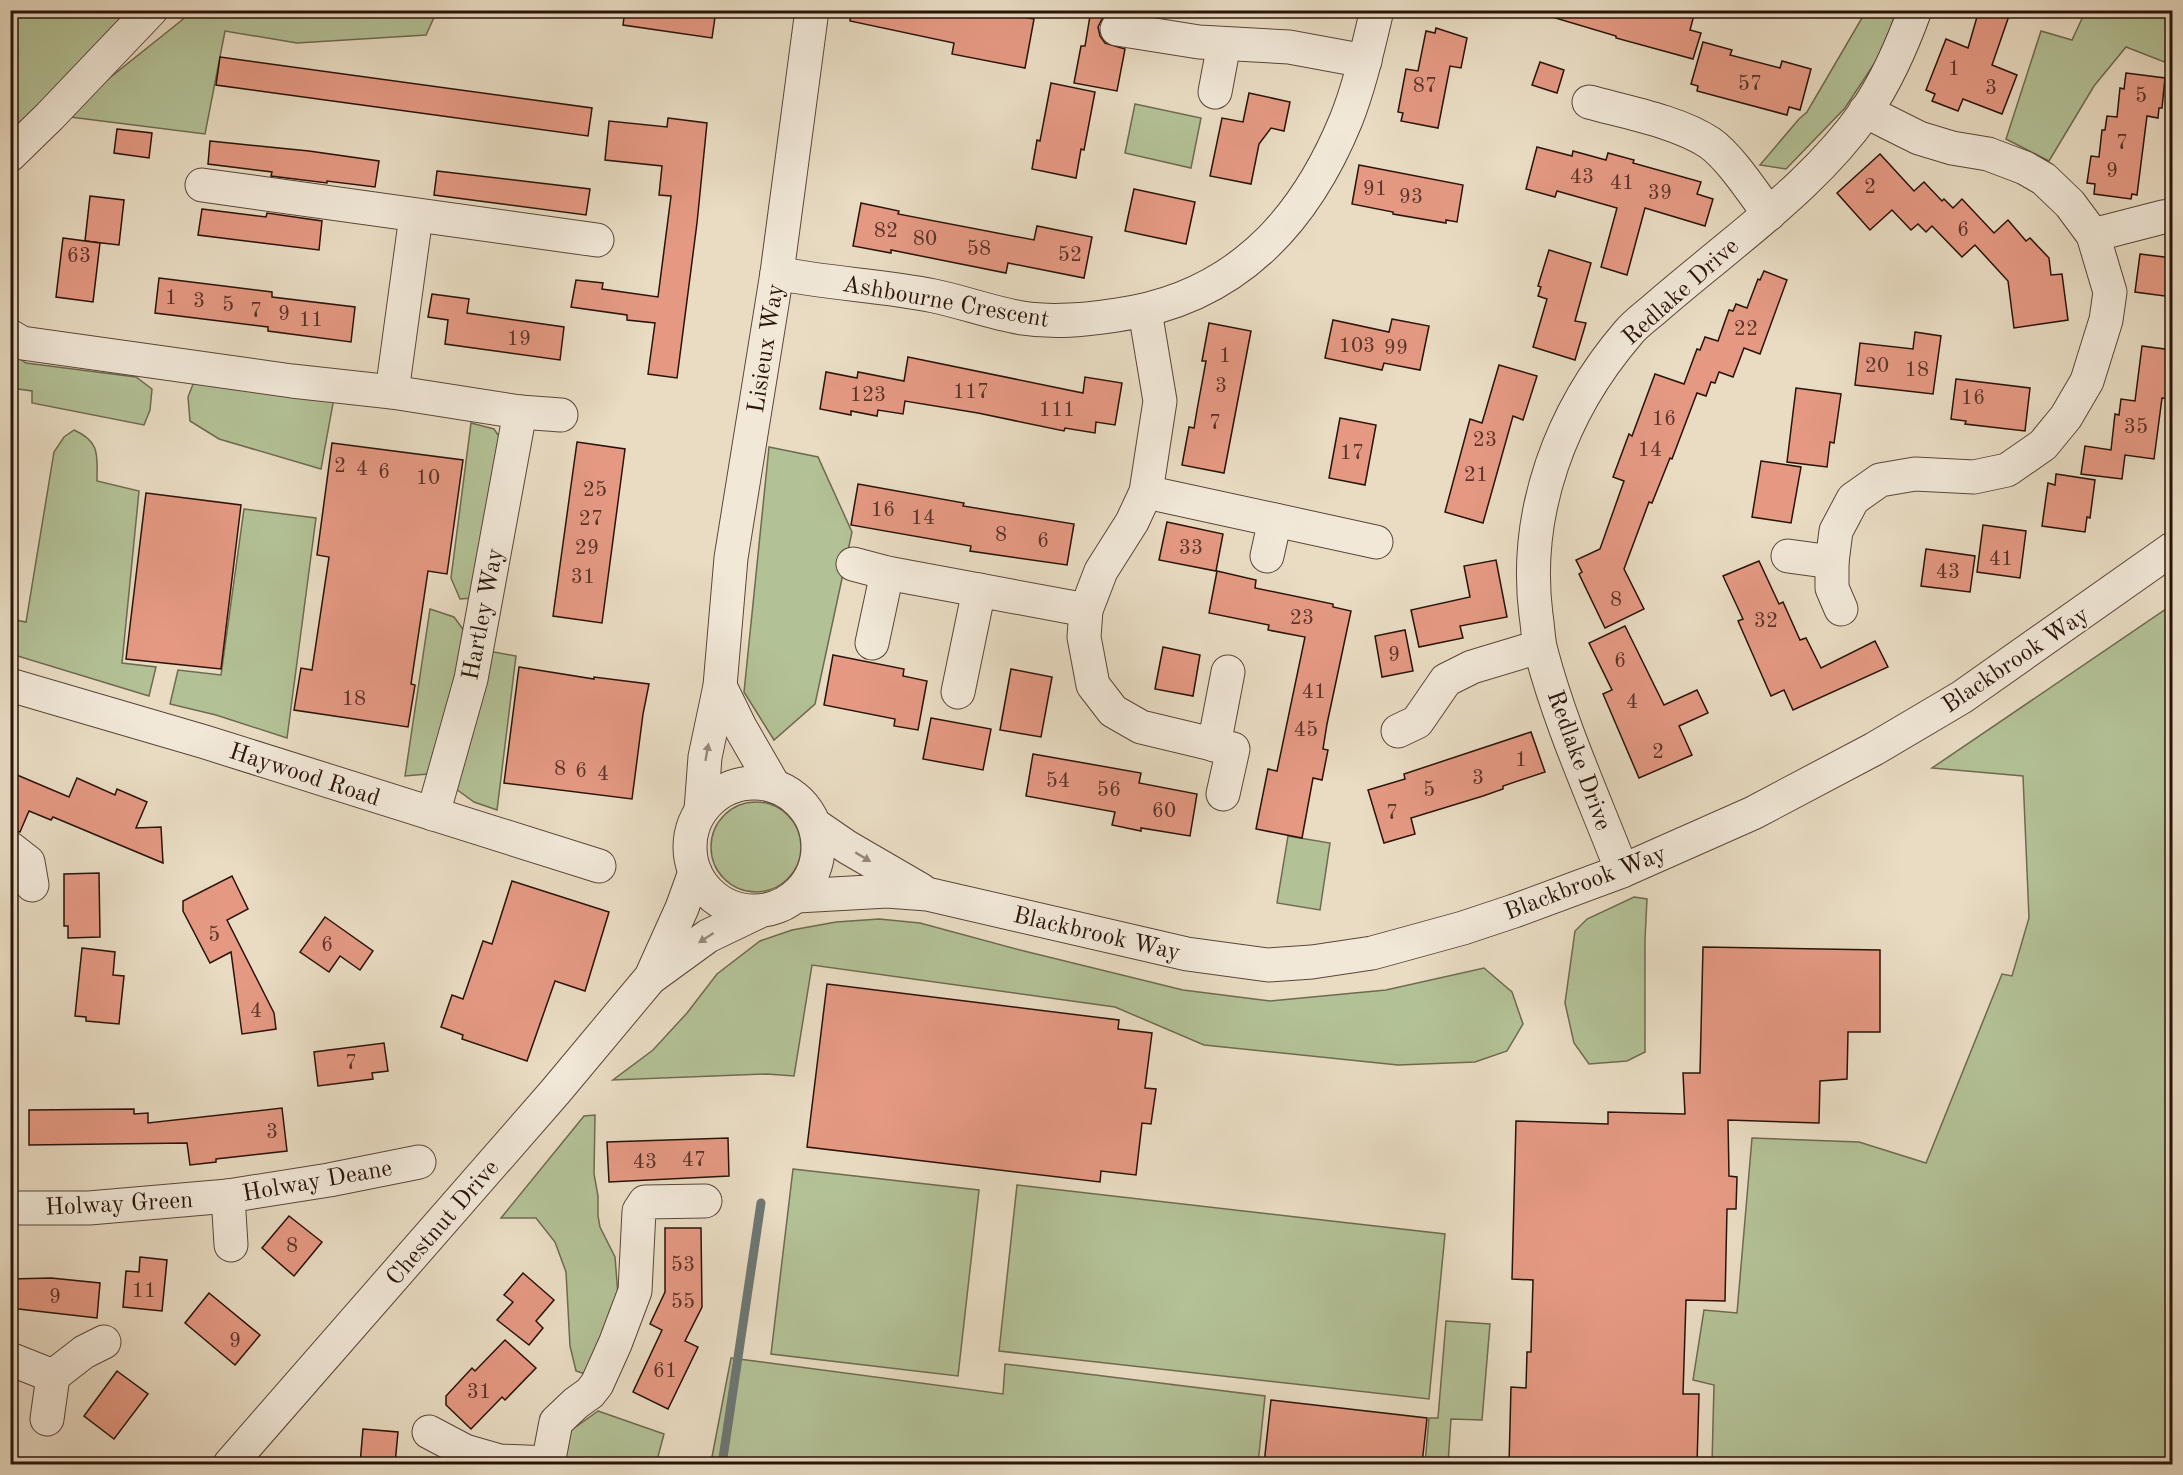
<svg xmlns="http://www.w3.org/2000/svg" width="2183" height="1475" font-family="'Old Standard TT',serif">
<rect width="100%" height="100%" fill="#e9dcc3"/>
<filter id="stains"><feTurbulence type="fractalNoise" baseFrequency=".00333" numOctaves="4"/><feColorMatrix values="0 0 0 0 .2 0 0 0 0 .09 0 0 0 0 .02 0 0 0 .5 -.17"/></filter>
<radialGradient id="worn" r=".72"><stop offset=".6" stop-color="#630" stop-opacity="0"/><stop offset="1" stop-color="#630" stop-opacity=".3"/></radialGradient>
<g fill="#b3c196" stroke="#6e6a50" stroke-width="1.5">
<path d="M2086,10L2172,11V65L2126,47L2094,86L2049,161L2006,139L2041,31L2072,40Z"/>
<path d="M11,11H132L11,139Z"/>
<path d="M190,11H437L426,35L297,43L225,31L205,134L62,116L182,20Z"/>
<path d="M1866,11H1897L1880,55L1845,108L1786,169L1760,165L1799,119L1807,112Z"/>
<path d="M1135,104L1201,118L1191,168L1125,153Z"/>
<path d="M11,353L26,363L136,377L152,389L150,410L144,425L32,403V391L11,388Z"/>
<path d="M195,379L334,398L321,469L219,439L190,421L188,397Z"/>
<path d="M471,423L494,429L506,447L475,598L460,599L451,578Z"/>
<path d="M74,430C101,442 97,456 97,481L139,491L122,663L156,667L149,696L11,654V619L26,622L54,452L64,437Z"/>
<path d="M769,447L818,457L852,532L815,704L774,740L744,692Z"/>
<path d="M244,509L316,518L287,738L216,715L170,704L178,670L221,675Z"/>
<path d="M2172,605V1464H1712L1714,1385L1693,1380L1704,1310L1737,1313L1752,1138L1859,1142L1926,1163L2002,974L2012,976L2029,918L2023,776L1932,768Z"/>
<path d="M430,609L454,617L468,636L428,774L405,776Z"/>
<path d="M483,650L516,656L497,810L474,802L456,789Z"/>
<circle cx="756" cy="847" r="45"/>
<path d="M1288,836L1330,843L1320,910L1277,903Z"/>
<path d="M1634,897L1647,899L1645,940V1052L1627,1061L1589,1064L1574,1043L1565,1003L1575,931L1587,919Z"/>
<path d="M879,919L920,923L1020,950L1183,990L1270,1001L1386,990L1484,968L1512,992L1523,1024L1507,1051L1475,1062L1398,1065L1204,1045L1115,1007L812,965L794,1076L767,1074L613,1080L653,1050L687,1013L717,974L760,941L792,930L836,922Z"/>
<path d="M595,1115L594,1174L598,1196V1216L600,1227L615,1257L618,1295L588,1375L576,1371L570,1346L566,1272L555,1242L536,1218H501L584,1116Z"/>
<path d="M793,1169L979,1190L958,1376L771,1354Z"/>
<path d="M1017,1185L1445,1234L1429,1399L999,1351Z"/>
<path d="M1446,1321L1490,1324L1482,1420L1451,1419L1448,1464H1425L1429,1418H1438Z"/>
<path d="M731,1358L1003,1394L1005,1364L1265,1396L1258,1464H716L711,1462Z"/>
<path d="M598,1411L664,1434L656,1464H565L566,1434Z"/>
</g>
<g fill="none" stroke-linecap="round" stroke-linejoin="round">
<path stroke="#6d7773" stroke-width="9" d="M723,1458L761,1203"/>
</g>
<g fill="#e59983" stroke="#2a1309" stroke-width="1.5">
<path d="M625,10H716L712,38L623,25Z"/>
<path d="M851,10H985L1034,19L1025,68L952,54L954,43L850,21Z"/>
<path d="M1091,10H1119L1110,12L1103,17L1098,27L1100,36L1105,43L1125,49L1117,91L1074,83L1081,46H1085Z"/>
<path d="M1553,10H1681L1694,15L1690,30L1701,33L1693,59L1616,38V36L1552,17Z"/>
<path d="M1979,10H2011L1992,65L2017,75L2002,114L1963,99L1958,111L1932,101L1935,94L1926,90L1946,39L1968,48Z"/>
<path d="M1436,28L1467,38L1461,68L1450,66L1438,128L1401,121L1403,113L1398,112L1406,69L1418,71L1426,31L1435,33Z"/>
<path d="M1703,42L1732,50L1730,55L1780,68L1782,61L1811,69L1800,110L1789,107L1787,115L1697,91L1698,86L1691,84Z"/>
<path d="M220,57L592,108L588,136L216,85Z"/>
<path d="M1540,62L1564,70L1557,93L1532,85Z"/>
<path d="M2126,73L2165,78L2162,108H2159L2158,118L2147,116L2137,195L2132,194L2131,199L2094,194L2095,184L2087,183L2091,156L2099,157L2102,130H2105L2107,116L2117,117L2120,88L2124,89Z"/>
<path d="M1051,83L1095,92L1084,150L1081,149L1076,178L1032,169L1037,140L1040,141Z"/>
<path d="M1249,93L1290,102L1284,131L1271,128L1259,144L1251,184L1210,176L1222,118L1243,122Z"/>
<path d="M668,118L707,123L697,223L677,378L648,374L655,323L627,320V315L571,307L576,280L603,283L602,289L658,297L671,196L659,195L662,166L605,160L609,121L667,127Z"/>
<path d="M117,129L152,133L149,158L114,153Z"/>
<path d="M210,141L309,151L379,161L375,187L327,181V183L271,176L272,172L208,164Z"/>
<path d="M1537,147L1572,156L1573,151L1606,160L1608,153L1634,160L1633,163L1701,182L1697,194L1713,199L1705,226L1645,208L1627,275L1601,267L1617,208L1557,191L1555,197L1526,189Z"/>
<path d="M1880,154L1914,191L1924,182L1942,201L1944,199L1953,208L1962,199L1994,233L2008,220L2026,241L2030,238L2049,258L2051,275L2062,274L2068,320L2014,328L2008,281L1975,245L1962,257L1932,226L1926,232L1918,224L1911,230L1892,210L1870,230L1837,193Z"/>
<path d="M1359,165L1463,185L1457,222L1446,220V223L1393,214V212L1352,204Z"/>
<path d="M437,171L590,189L586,215L434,195Z"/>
<path d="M1134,189L1195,202L1186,244L1125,231Z"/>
<path d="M90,196L124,200L119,245L85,241Z"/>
<path d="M861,203L899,211L898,214L1034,240L1037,226L1092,237L1084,278L1008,263L1006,273L891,250V253L853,246Z"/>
<path d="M202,209L266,217L267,213L322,221L319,250L198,235Z"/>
<path d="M63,238L100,243L93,302L56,297Z"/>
<path d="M1549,250L1591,263L1575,321L1586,323L1575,360L1533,347L1547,299L1538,296L1541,287L1538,286Z"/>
<path d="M2140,254L2172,258V297L2135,292Z"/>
<path d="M1764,271L1787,280L1760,354L1744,348L1733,377L1719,372L1715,383L1711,382L1706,396L1697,393L1672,459L1670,458L1652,503L1649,502L1624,569L1644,609L1605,628L1579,574L1582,572L1576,560L1600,549L1624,481L1613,477L1629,434L1632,436L1655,374L1684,384L1697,349L1700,350L1705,337L1718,341L1729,310L1733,311L1736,304L1747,308L1758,279L1760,280Z"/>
<path d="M159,278L272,292V297L355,307L351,342L268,331V327L155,313Z"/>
<path d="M432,294L469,299L467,313L564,327L560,360L445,344L448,320L428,317Z"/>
<path d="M1392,319L1429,326L1420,370L1384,363L1382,370L1325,358L1333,320L1389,332Z"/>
<path d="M1209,323L1251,331L1224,473L1182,465L1189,427L1194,428L1197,410L1206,361H1202Z"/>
<path d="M1915,332L1941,336L1933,394L1855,385L1860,343L1913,349Z"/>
<path d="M2142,346L2172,350V399L2162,398L2154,459L2125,455L2122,479L2081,474L2085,446L2111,450L2115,414L2119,415L2121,399L2135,401Z"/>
<path d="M908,357L1083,393L1085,377L1122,383L1115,425L1096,422L1095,433L1065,428L1064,431L978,413L905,401L903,414L878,410L877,416L851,411V415L820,409L826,372L857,378L858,372L904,381Z"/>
<path d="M1499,365L1537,376L1523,420L1513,416L1483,523L1445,512L1470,419L1482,423Z"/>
<path d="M1956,379L2030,388L2025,431L1965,424L1966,421L1951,419Z"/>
<path d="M1796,388L1841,394L1834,443L1830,442L1827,467L1787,462Z"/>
<path d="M1340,418L1376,425L1365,485L1329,478Z"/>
<path d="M577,442L625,449L602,623L553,616Z"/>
<path d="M332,443L463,460L447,574L428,571L411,684L415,685L408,727L294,710L301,668L312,670L329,557L317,555Z"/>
<path d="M1761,461L1801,467L1791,523L1752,517Z"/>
<path d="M2056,474L2095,480L2090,518L2087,517L2085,532L2042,526L2048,483L2055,485Z"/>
<path d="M858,484L964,503L963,506L1074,524L1067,565L970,551L971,546L851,525Z"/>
<path d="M146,493L241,505L221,669L126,659Z"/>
<path d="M1167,522L1223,534L1216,571L1159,560Z"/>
<path d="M1983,525L2026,531L2020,578L1977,572Z"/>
<path d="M1926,549L1975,556L1970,592L1921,586Z"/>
<path d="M1496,560L1507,617L1460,626L1463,638L1419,647L1411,610L1470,597L1464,566Z"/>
<path d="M1759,561L1779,604L1783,602L1800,640L1806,638L1821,668L1875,641L1888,667L1793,710L1784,690L1771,696L1738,621L1743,619L1723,576Z"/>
<path d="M1217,571L1256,580L1255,588L1333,604V607L1351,611L1327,724L1323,749L1328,750L1322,780L1313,778L1302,838L1256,829L1268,769L1277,771L1305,637L1268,630L1269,625L1209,613Z"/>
<path d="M1625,626L1664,705L1697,690L1708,713L1679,726L1692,755L1639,778L1603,694L1612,690L1589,643Z"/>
<path d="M1405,630L1413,671L1382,677L1375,636Z"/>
<path d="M1163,647L1200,655L1193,696L1155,689Z"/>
<path d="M833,655L904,669L903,676L927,681L918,730L894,726L895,719L824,705Z"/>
<path d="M519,667L594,679V677L649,684L643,714L632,799L504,783Z"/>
<path d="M1011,669L1052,677L1041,737L1000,730Z"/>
<path d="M931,718L991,729L983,770L923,759Z"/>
<path d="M1531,732L1545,772L1503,786V789L1483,796L1411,818L1415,834L1384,843L1368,790L1405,779L1404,774Z"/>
<path d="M1033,754L1141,773L1139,783L1197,794L1190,836L1141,828V831L1112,825L1115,812L1026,796Z"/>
<path d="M10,772L69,797L77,778L115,795L117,789L147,802L136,828L161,827L163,863L53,817L51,820L29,811L20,832L10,830Z"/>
<path d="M99,873L100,937L68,938V926H64V874Z"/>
<path d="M232,876L248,909L227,920L274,1013L276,1029L242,1034L231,952L210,963L183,911V901Z"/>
<path d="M512,881L609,912L585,991L555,981L527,1061L462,1039L463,1035L441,1027L452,995L463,999L483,941L492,944Z"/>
<path d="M325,917L373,951L360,970L340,956L329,972L300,952Z"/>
<path d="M1703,947L1880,950V1032H1848L1847,1079L1820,1081L1819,1123L1728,1120L1729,1176L1737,1177L1736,1209H1727L1725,1301L1686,1300L1683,1394H1699L1697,1464H1509L1511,1387L1526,1388L1527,1352H1531L1533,1280L1512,1279L1516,1121L1608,1124V1112L1685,1114L1683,1073H1700Z"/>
<path d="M82,948L115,952L113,975L124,976L119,1024L86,1021V1017L75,1016Z"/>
<path d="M827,984L1119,1020L1118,1029L1152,1033L1145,1088L1156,1089L1151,1124L1142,1123L1136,1175L1101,1171L1100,1182L807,1147Z"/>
<path d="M384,1043L388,1071L372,1073L373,1079L318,1086L314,1052Z"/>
<path d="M282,1108L287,1151L216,1159V1162L190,1165L187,1143L29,1145V1110L134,1109V1114L148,1113V1123Z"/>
<path d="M728,1138L729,1176L609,1182L607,1142Z"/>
<path d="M289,1216L322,1242L294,1276L262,1248Z"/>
<path d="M665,1228H701L702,1307L685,1341L698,1347L668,1409L633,1392L662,1330L650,1324L665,1292Z"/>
<path d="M140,1257L167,1260L162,1311L123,1307L126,1271L139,1272Z"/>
<path d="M523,1273L554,1300L536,1321L543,1328L529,1345L497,1320L513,1302L504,1295Z"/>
<path d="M51,1278L100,1283L97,1318L10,1308V1279Z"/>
<path d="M209,1293L260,1335L235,1365L185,1323Z"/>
<path d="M505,1340L536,1368L505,1400L502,1397L471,1429L446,1405V1396L472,1368L475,1371Z"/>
<path d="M117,1371L148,1394L114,1439L84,1416Z"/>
<path d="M1271,1400L1427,1418L1422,1464H1264Z"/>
<path d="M363,1429L398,1432L395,1464H360Z"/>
</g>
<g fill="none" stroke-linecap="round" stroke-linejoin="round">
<defs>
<g id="minor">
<path d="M1117,29L1199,42L1289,47L1365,61"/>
<path d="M1215,92L1224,44"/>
<path d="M1589,102C1626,112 1679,122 1710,143C1730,157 1754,194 1769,214"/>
<path d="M10,155L50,116L151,10"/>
<path d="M202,185L597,240"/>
<path d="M2093,235L2163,217L2172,216"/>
<path d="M777,273C828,284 882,285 934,296C963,302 992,313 1022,318C1054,323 1085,320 1117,315C1233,299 1303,225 1346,120C1360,85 1368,47 1377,10"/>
<path d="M1145,311L1160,401L1146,492L1132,522L1101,571L1086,610L1084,637L1093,685L1113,711L1141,727L1233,749L1223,794"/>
<path d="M10,336L22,343L292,381L392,392L520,412L561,415"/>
<path d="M392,392L416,216"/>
<path d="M1146,492L1376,542"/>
<path d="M1267,556L1275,520"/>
<path d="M1788,556L1832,562"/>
<path d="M853,564L887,573L1086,610"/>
<path d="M1841,609L1832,588V562L1836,531L1853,499L1880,480L1915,474L1974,477L2007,470L2043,445L2066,417L2087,381L2106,320L2110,292L2093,235L2070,204L2044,179L2025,168L1988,154L1952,148L1919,138L1865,111"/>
<path d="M872,643L887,573"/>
<path d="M10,685L205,742L599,866"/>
<path d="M958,692L979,590"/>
<path d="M1398,731L1417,722L1446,680L1472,667L1525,651L1540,649"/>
<path d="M1214,745L1228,672"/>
<path d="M433,814L471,679L520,412"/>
<path d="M10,848L28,862L32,885"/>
<path d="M1622,871C1594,798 1561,727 1541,651C1538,640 1538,627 1536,615C1523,512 1561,411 1628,333C1636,323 1648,315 1658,306C1681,286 1705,267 1729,247C1778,207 1829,164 1866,111C1887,80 1902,46 1915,10"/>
<path d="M228,1196L231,1245"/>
<path d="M10,1208H89L228,1196L329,1180L419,1162"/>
<path d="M10,1359L53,1376L84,1352L104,1342"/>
<path d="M47,1419L53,1376"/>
<path d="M429,1432L465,1451L500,1461L549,1463"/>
<path d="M548,1464L556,1422L576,1403L590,1393L597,1384L615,1344L635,1291L639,1211L645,1202L705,1201"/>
</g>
<g id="tertiary">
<path d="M720,686L740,727L774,786"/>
<circle cx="754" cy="847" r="64"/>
<path d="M701,810L705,757L720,686L731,558L777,273L812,10"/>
<path d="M815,825L847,847L921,890"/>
<path d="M797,896L887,891L927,894L1187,954L1268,965L1312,962L1372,953L1463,928L1514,911L1622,871L1753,813L1874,749L1962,697L2172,549"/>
<path d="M653,976L708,936L758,912"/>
<path d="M230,1464L555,1092L651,977L682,908L695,872"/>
</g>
</defs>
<use href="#minor" stroke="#5a4538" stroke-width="35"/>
<use href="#tertiary" stroke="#5a4538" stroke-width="35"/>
<use href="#minor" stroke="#f1e8d8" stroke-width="33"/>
<use href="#tertiary" stroke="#f1e8d8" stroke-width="33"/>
</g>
<defs><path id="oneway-solid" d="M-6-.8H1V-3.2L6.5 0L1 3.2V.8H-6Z" transform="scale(1.5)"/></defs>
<g fill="#97887b">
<use href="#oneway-solid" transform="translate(707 752) rotate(-80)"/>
<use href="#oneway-solid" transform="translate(863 857) rotate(31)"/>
<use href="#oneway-solid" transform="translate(706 938) rotate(147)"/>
</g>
<g text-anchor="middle" stroke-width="4.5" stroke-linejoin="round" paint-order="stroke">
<g font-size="21" fill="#593428">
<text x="1954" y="75">1</text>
<text x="1750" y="90">57</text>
<text x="1425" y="92">87</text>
<text x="1991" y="94">3</text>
<text x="2141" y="102">5</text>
<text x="2122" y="149">7</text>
<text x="2112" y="177">9</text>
<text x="1582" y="183">43</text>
<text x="1622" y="189">41</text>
<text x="1870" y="193">2</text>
<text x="1375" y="195">91</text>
<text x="1660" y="199">39</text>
<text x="1411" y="203">93</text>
<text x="1963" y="236">6</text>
<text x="886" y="237">82</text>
<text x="925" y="245">80</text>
<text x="979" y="255">58</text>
<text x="1070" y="261">52</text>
<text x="79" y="262">63</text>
<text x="171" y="304">1</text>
<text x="199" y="307">3</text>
<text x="228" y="311">5</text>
<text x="256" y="317">7</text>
<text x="284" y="320">9</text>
<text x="311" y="326">11</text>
<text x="1746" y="335">22</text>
<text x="519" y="345">19</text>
<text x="1357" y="352">103</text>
<text x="1396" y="354">99</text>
<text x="1225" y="362">1</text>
<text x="1877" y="372">20</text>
<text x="1917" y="376">18</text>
<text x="1221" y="392">3</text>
<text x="971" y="398">117</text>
<text x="868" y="401">123</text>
<text x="1973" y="404">16</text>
<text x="1057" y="416">111</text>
<text x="1664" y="425">16</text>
<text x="1215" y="429">7</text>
<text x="2136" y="433">35</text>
<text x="1485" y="446">23</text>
<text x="1650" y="456">14</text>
<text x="1352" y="459">17</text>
<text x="340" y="472">2</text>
<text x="362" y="475">4</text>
<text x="384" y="478">6</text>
<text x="1476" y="481">21</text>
<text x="428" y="484">10</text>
<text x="595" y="496">25</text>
<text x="883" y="516">16</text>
<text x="923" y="524">14</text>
<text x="591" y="525">27</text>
<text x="1001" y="541">8</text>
<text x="1043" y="547">6</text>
<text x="587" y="554">29</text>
<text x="1191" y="554">33</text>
<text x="2001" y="565">41</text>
<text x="1948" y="578">43</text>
<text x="583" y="583">31</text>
<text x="1616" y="606">8</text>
<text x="1302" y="624">23</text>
<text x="1766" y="627">32</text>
<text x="1394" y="661">9</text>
<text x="1620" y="667">6</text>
<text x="1314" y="698">41</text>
<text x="354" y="705">18</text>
<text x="1632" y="708">4</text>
<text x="1306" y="736">45</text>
<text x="1658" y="758">2</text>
<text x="1521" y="766">1</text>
<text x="560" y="775">8</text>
<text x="581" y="777">6</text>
<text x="603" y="780">4</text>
<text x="1478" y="784">3</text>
<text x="1058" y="787">54</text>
<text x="1109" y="796">56</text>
<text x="1429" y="796">5</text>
<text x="1164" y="817">60</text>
<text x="1392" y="819">7</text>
<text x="214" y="941">5</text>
<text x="327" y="951">6</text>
<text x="256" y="1017">4</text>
<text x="351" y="1069">7</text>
<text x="272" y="1138">3</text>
<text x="694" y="1166">47</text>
<text x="645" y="1168">43</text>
<text x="292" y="1252">8</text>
<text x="683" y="1271">53</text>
<text x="144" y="1297">11</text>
<text x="55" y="1303">9</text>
<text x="683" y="1308">55</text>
<text x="235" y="1347">9</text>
<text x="665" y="1377">61</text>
<text x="479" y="1398">31</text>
</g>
<g font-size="24" fill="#2a1309" stroke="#f1e8d8">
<text transform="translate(1680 291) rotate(-42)" y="8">Redlake Drive</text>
<text transform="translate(946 301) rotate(10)" y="8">Ashbourne Crescent</text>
<text transform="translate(765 348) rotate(-81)" y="8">Lisieux Way</text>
<text transform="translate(482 614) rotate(-79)" y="8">Hartley Way</text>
<text transform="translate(2015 659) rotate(-34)" y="8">Blackbrook Way</text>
<text transform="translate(1580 760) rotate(70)" y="8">Redlake Drive</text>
<text transform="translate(305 774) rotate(18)" y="8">Haywood Road</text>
<text transform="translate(1585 882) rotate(-21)" y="8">Blackbrook Way</text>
<text transform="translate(1097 933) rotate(13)" y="8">Blackbrook Way</text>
<text transform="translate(317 1180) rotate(-10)" y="8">Holway Deane</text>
<text transform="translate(119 1203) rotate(-3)" y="8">Holway Green</text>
<text transform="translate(442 1222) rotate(-49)" y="8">Chestnut Drive</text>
</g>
</g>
<rect width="2183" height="1475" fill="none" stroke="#e9dcc3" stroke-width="36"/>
<rect x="12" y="12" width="2159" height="1451" fill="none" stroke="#2a1309" stroke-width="3"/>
<rect x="18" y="18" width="2147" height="1439" fill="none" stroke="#2a1309" stroke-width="1.5"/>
<rect width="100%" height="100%" filter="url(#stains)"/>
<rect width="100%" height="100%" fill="url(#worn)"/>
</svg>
